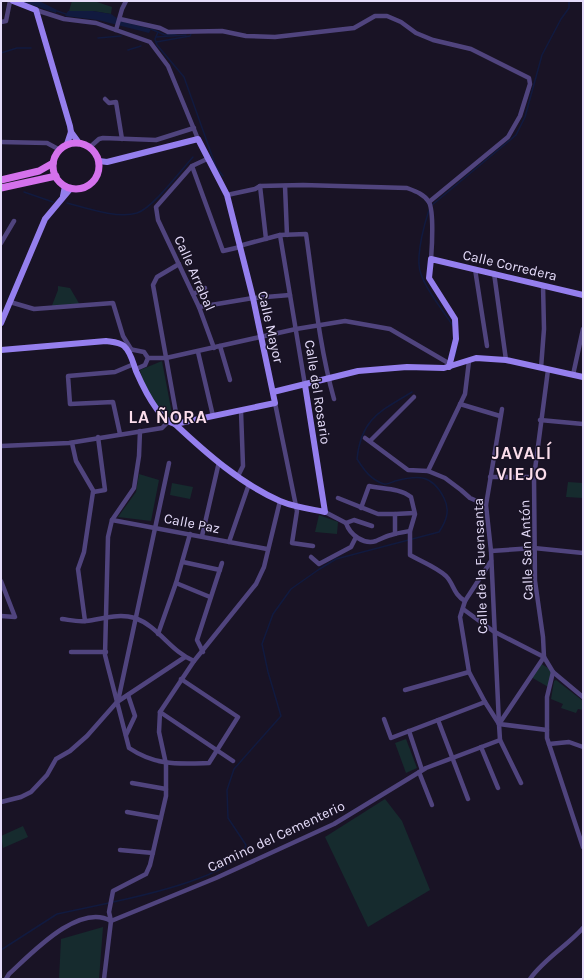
<svg xmlns="http://www.w3.org/2000/svg" width="584" height="980" font-family="Karla,sans-serif">
<rect width="100%" height="100%" fill="#191325"/>
<g fill="#162b2e">
<path d="M72,1H94L112,7L111,14L93,11H69Z"/>
<path d="M58,286L70,288L80,305L51,308L58,290Z"/>
<path d="M162,361L173,419L165,417L145,387L140,370Z"/>
<path d="M139,474L159,480L151,521L118,517L136,492Z"/>
<path d="M568,482L583,483V498L566,497Z"/>
<path d="M172,483L193,487L190,499L170,495Z"/>
<path d="M319,515L338,522L337,534L315,532Z"/>
<path d="M540,663L548,668L553,675L550,688L531,677Z"/>
<path d="M556,680L583,701V710L578,709L576,713L561,708L563,704L551,699L554,681Z"/>
<path d="M406,739L417,768L406,773L395,743Z"/>
<path d="M385,799L402,821L430,890L368,927L325,837Z"/>
<path d="M23,826L28,837L3,848L1,836Z"/>
<path d="M103,927L99,979H59L61,939Z"/>
</g>
<g fill="#111a3f">
<path d="M20,1H39L57,10L56,13Z"/>
<path d="M68,11H93L111,14L121,21L151,29L149,33L98,20L65,16Z"/>
</g>
<g fill="none" stroke-linecap="round" stroke-linejoin="round">
<g stroke="#111a3f" stroke-width="1.5">
<path d="M57,11L66,14"/>
<path d="M151,29L165,35L176,34"/>
<path d="M158,32L155,39L157,45L184,77L216,167L223,176"/>
<path d="M156,37L186,35"/>
<path d="M98,38L121,36"/>
<path d="M156,42L190,36L191,34"/>
<path d="M128,50L141,46"/>
<path d="M1,53L17,48H31"/>
<path d="M24,192L53,202"/>
<path d="M67,203C86,208 118,219 137,213C153,208 181,170 193,157"/>
<path d="M432,205L516,135L525,117L542,55L561,19L569,8V1"/>
<path d="M429,210C424,225 418,249 419,264C419,282 443,310 453,326"/>
<path d="M455,356L456,350"/>
<path d="M113,902C141,896 239,875 246,845L228,818L227,790L234,769L281,716L268,672L262,644L273,614L291,589L318,570L336,559L439,532C447,520 450,510 444,498C432,474 418,475 395,481C392,482 387,485 384,484C371,480 364,470 357,459C361,418 381,411 412,392"/>
<path d="M1,950L57,914L109,903"/>
</g>
<g stroke="#50447e" stroke-width="4.5">
<path d="M36,10L64,19L96,23L150,42L168,66L198,139"/>
<path d="M120,19L160,28L168,32L222,31L246,36L275,37L354,28L375,16H387L401,22L416,33L433,40L471,49L529,78L530,84L520,116L508,137L429,202"/>
<path d="M1,22L6,21L10,1"/>
<path d="M116,30L122,9L126,1"/>
<path d="M105,99L109,103L116,102L122,139"/>
<path d="M1,142L47,143L60,150"/>
<path d="M90,147L99,139L103,138L156,140L194,128"/>
<path d="M207,159L192,166L156,207L158,220L199,307L214,348"/>
<path d="M192,166L223,251L240,247"/>
<path d="M260,186L266,239"/>
<path d="M285,186L287,235"/>
<path d="M227,195L255,189L260,186L303,185L407,188C415,191 424,194 429,202C434,212 432,247 431,259"/>
<path d="M280,235L305,385"/>
<path d="M1,243L14,221"/>
<path d="M239,246L280,235L306,234C314,289 319,346 334,399"/>
<path d="M475,269L487,346"/>
<path d="M494,273L506,360"/>
<path d="M193,294L205,288"/>
<path d="M10,302L34,309L113,303L123,336L131,349"/>
<path d="M199,307L253,298L290,295"/>
<path d="M220,346L230,380"/>
<path d="M129,349L144,352L148,358L145,365L136,369"/>
<path d="M198,352L213,416"/>
<path d="M148,358H166L296,329L345,321L390,329L450,364"/>
<path d="M541,368L544,329L543,285"/>
<path d="M573,375L583,329"/>
<path d="M275,403L297,511L292,543L313,546"/>
<path d="M460,404L500,416"/>
<path d="M540,420L583,424"/>
<path d="M178,424L153,285L157,277L179,264"/>
<path d="M140,431L139,456L134,488L112,520L108,537L105,655L108,667L129,748C156,766 178,764 209,763L238,717L181,679"/>
<path d="M120,434L113,402L70,404L68,376L115,372L134,364"/>
<path d="M365,438L408,470L428,471L445,478L461,490L470,498L486,505"/>
<path d="M370,441L414,397"/>
<path d="M72,443L76,461L94,492"/>
<path d="M1,446L69,443L162,428L168,422"/>
<path d="M428,471L465,394L469,361"/>
<path d="M238,476L243,466L241,411"/>
<path d="M490,477H534"/>
<path d="M338,498L378,514H395V534"/>
<path d="M361,508L369,486C383,489 400,488 411,497L415,514L410,531V555C422,562 436,567 446,576C454,584 453,594 465,601"/>
<path d="M325,512L346,523C350,535 364,545 376,541C381,539 386,536 391,535C397,533 404,532 410,531"/>
<path d="M395,514L414,513"/>
<path d="M112,520L267,549"/>
<path d="M346,523L354,520L372,526"/>
<path d="M202,536L219,462"/>
<path d="M229,542L249,484"/>
<path d="M491,551L534,548L583,553"/>
<path d="M311,557L319,564L351,547L356,537"/>
<path d="M491,561L465,601L460,617L469,672L485,702L499,724L500,740L521,783"/>
<path d="M183,562L220,570"/>
<path d="M1,581L15,617L1,616"/>
<path d="M176,583L210,597"/>
<path d="M463,609L493,631L544,657L553,672L583,697"/>
<path d="M62,619C70,620 78,622 86,621C103,619 118,613 135,618C158,626 171,652 194,661"/>
<path d="M85,621L78,569L84,552L93,492L105,490L98,437"/>
<path d="M158,634L176,583L190,534"/>
<path d="M71,652H106"/>
<path d="M203,652L197,640L222,563"/>
<path d="M553,672L547,697V738L583,847"/>
<path d="M405,690L469,672"/>
<path d="M118,701L169,463"/>
<path d="M160,712L233,761"/>
<path d="M384,719L391,738L485,702"/>
<path d="M438,720L468,799"/>
<path d="M499,724L544,657L543,637L535,581L534,477L548,370"/>
<path d="M499,724L491,551L486,505L502,409"/>
<path d="M499,724L547,730"/>
<path d="M409,731L422,770"/>
<path d="M126,735L135,716L128,695"/>
<path d="M549,744L569,742L583,747"/>
<path d="M481,747L498,788"/>
<path d="M419,772L432,805"/>
<path d="M132,783L166,789"/>
<path d="M1,802L21,797L31,792L47,775L56,759L70,751L87,736L117,702L185,657"/>
<path d="M127,812L161,818"/>
<path d="M120,850L153,853"/>
<path d="M111,921L216,878L334,824L426,768L500,740"/>
<path d="M6,979L9,974C31,954 79,902 111,921"/>
<path d="M104,979L111,921L109,912L113,891L146,874L150,865L166,796V764L159,732L160,712L194,661L256,584L264,567L280,501"/>
<path d="M530,979C544,959 567,946 583,928"/>
</g>
<g stroke="#957fee" stroke-width="6">
<path d="M13,1L36,10L70,126L71,132L67,144"/>
<path d="M71,132L79,143"/>
<path d="M63,196L65,186"/>
<path d="M1,323L45,219L71,188"/>
<path d="M1,350L106,341C112,342 119,342 124,346C131,352 133,363 136,371C143,387 158,420 175,424L275,403L253,298L227,195L198,139L107,162L99,161"/>
<path d="M449,367L456,339L455,319L429,278L431,259L583,295"/>
<path d="M273,392L358,371L407,367L444,368L476,358L506,360L583,377"/>
<path d="M175,424C206,453 241,484 280,501C294,507 310,509 325,512L305,385"/>
</g>
<g stroke="#d471ec" stroke-width="7">
<circle cx="76" cy="166" r="23"/>
<path d="M1,180L39,171L53,163"/>
<path d="M1,188L56,176"/>
</g>
</g>
<g text-anchor="middle" stroke-width="3" stroke-linejoin="round" paint-order="stroke">
<g font-size="14" fill="#e5dcfa" stroke="#191325">
<text transform="translate(510 265) rotate(13)" y="5">Calle Corredera</text>
<text transform="translate(195 273) rotate(66)" y="5">Calle Arrabal</text>
<text transform="translate(271 327) rotate(77)" y="5">Calle Mayor</text>
<text transform="translate(318 392) rotate(81)" y="5">Calle del Rosario</text>
<text transform="translate(192 523) rotate(11)" y="5">Calle Paz</text>
<text transform="translate(526 550) rotate(-92)" y="5">Calle San Antón</text>
<text transform="translate(480 566) rotate(-92)" y="5">Calle de la Fuensanta</text>
<text transform="translate(276 836) rotate(-25)" y="5">Camino del Cementerio</text>
</g>
<g font-size="18" font-weight="bold" letter-spacing="1" fill="#fbddeb" stroke="#191325">
<text x="168" y="423">LA ÑORA</text>
<text x="522" y="459">JAVALÍ<tspan x="522" dy="21">VIEJO</tspan></text>
</g>
</g>
<rect width="584" height="980" fill="none" stroke="#e5dcfa" stroke-width="4"/>
</svg>
